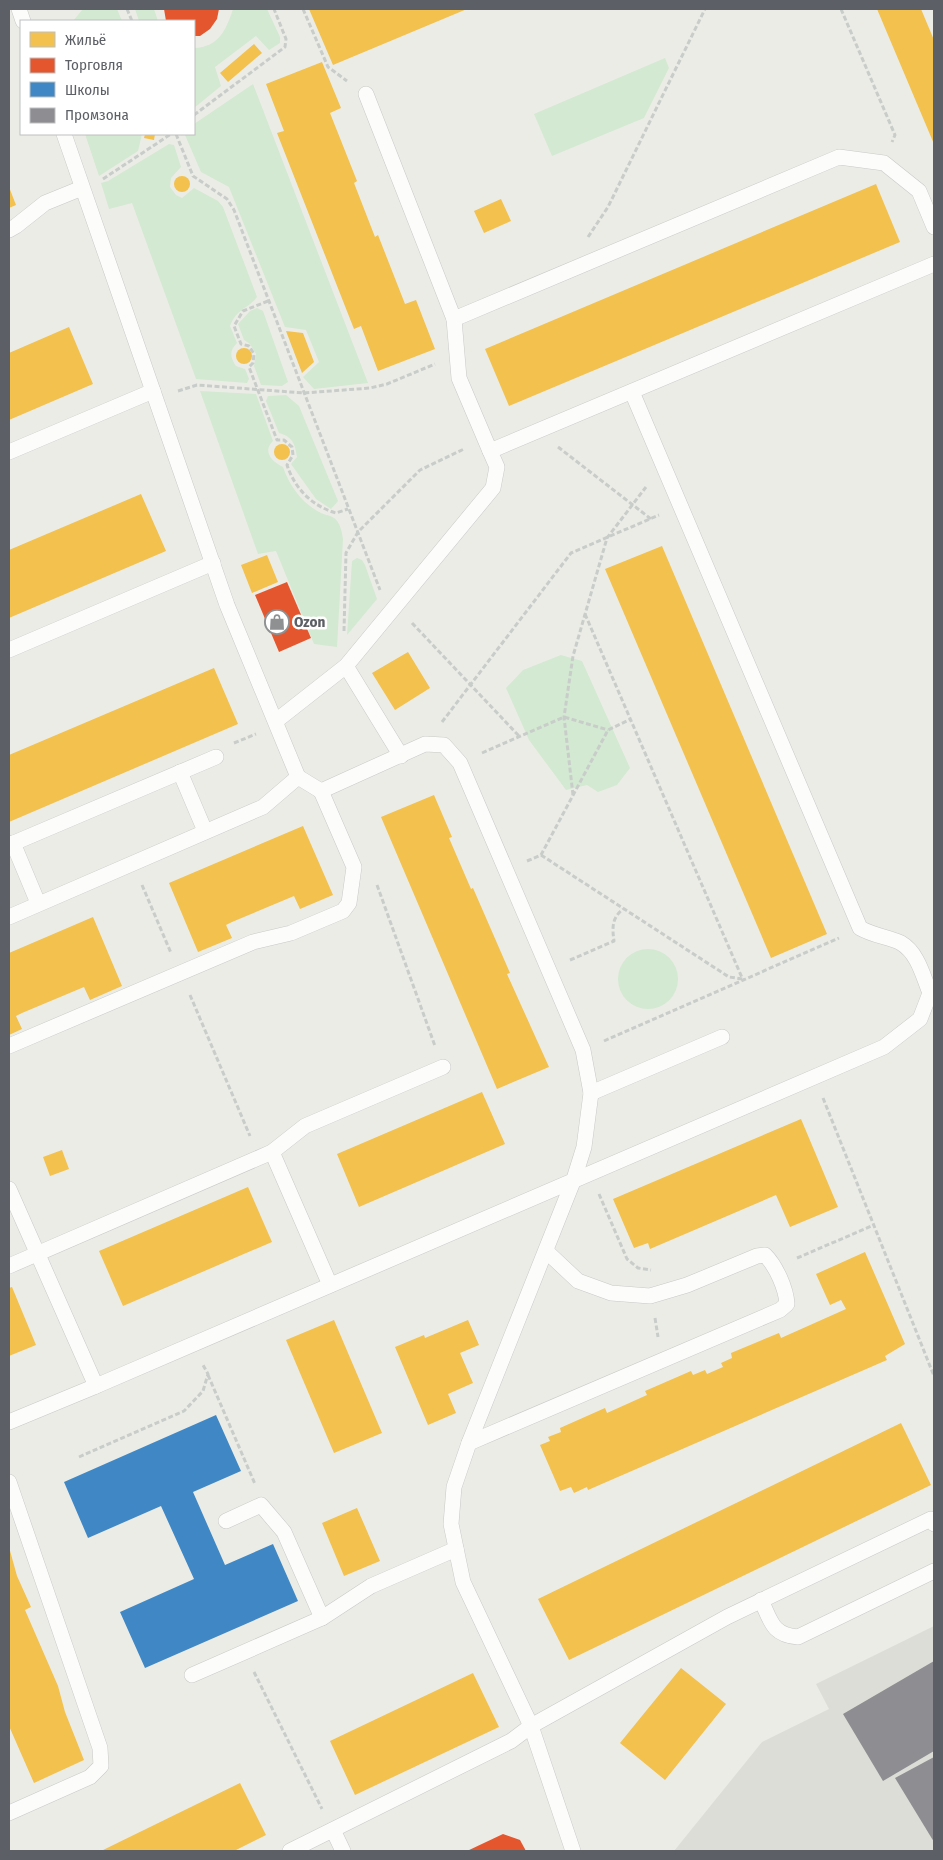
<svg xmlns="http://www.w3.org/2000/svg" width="943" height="1860" font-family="'Fira Sans Condensed',sans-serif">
<rect width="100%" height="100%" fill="#ecece7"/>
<path fill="#ddddd8" d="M934,1626V1851H674L762,1742L829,1709L816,1684Z"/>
<g fill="#d3e9d2">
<path d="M83,9H117L122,21H73Z"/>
<path d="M135,9H154L158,21H139Z"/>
<path d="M233,9H267L280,37V43L269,50L256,36L215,67L221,86L194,108V48C219,47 226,30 233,9Z"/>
<path d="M665,58L669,68L644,118L552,156L534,114Z"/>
<path d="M253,84L368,383L314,389L303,377L319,362L306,330L285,327L229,187L201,172L185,135L194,134V124Z"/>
<path d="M85,134H142L138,151L99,176Z"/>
<path d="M169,144L174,145L181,167L171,178L170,187L176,195L182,198L194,188L218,201L223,207L257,297C248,309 237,308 230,326L237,343C229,351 230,357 236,366L245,369L249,379L247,383L196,379L132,203L109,209L101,183L108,181Z"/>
<path d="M257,308L263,311L288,382L282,386L261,385L254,366L256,354L250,344L244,340L238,324L250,311Z"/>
<path d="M200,391L256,394L273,441C262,451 272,462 283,467C289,485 302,503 319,512C324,515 330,515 334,518C340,522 342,532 343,539L337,647L314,644L276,551L258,554Z"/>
<path d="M286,395L299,406L338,501L331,509L316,499L291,464L297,457C295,444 293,437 279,433L266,401L268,396Z"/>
<path d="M357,558L362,560L365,565L377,599L347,635L352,561Z"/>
<path d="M561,655L582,661L630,768L617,785L598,792L587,785L566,790L529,740L506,688L523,670Z"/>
<circle cx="648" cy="979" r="30"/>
</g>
<g fill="#f2c14e">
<path d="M309,9H467L333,65Z"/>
<path d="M877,9H921L934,40V144Z"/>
<path d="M254,44L262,53L228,82L220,73Z"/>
<path d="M322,62L341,108L330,113L357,181L354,183L375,237L378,235L405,304L416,300L435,349L378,371L361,326L354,329L277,133L284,131L266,84Z"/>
<path d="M145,134H155L154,140L144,138Z"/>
<circle cx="182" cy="184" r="8"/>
<path d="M876,184L900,242L509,406L485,349Z"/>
<path d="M9,187L16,205L9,208Z"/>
<path d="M501,199L511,221L484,233L474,211Z"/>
<path d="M69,327L93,384L9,420V353Z"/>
<path d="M286,331L303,333L314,362L302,373Z"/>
<circle cx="244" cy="356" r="8"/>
<circle cx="282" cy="452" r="8"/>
<path d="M141,494L166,551L9,618V550Z"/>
<path d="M662,546L827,934L771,958L605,569Z"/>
<path d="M267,555L278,582L252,593L241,565Z"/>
<path d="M408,652L430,688L395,710L372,673Z"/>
<path d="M214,668L238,724L9,822V755Z"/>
<path d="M434,795L452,837L449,838L471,889L473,888L510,973L507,974L549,1067L497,1089L381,817Z"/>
<path d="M303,826L333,895L300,909L294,896L232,922L226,925L232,938L198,952L169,883Z"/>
<path d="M93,917L122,986L90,1000L84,987L22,1013L16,1016L22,1029L9,1035V953Z"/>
<path d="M482,1092L505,1144L359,1207L337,1154Z"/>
<path d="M801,1119L838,1207L790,1227L776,1195L650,1249L648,1243L634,1248L613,1199Z"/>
<path d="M62,1150L69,1169L50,1176L43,1157Z"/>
<path d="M248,1187L272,1242L123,1306L99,1251Z"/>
<path d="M865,1252L905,1344L885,1356L887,1360L588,1490L587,1487L574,1493L571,1487L560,1491L540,1445L550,1441L548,1437L561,1432L560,1428L605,1408L607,1413L647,1395L645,1391L691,1371L693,1375L705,1370L707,1374L723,1367L721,1363L732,1358L731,1353L779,1333L781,1338L846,1309L841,1300L830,1305L816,1274Z"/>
<path d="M12,1287L36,1345L9,1356V1288Z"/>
<path d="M334,1320L382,1433L334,1453L286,1340Z"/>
<path d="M468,1320L479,1345L460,1353L473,1383L448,1394L456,1413L428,1425L395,1347L424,1335L425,1338Z"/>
<path d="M901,1423L931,1485L569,1660L538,1599Z"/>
<path d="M357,1508L380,1561L344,1576L322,1523Z"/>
<path d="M9,1547L17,1576L31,1607L25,1610L58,1686L65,1712L84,1760L34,1783L9,1726Z"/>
<path d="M681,1668L726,1704L665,1780L620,1743Z"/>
<path d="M473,1673L499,1727L355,1795L330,1741Z"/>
<path d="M240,1783L266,1835L236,1850L101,1851Z"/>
</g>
<g fill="#e4572e">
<path d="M164,9H219L217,19L210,29L200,36H194V21H166Z"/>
<path d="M287,582L311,638L279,652L255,595Z"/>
<path d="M503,1834L520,1840L526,1851H467Z"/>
</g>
<path fill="#3f88c5" d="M216,1415L241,1471L193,1492L225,1565L273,1544L298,1601L145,1668L120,1612L194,1579L161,1506L88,1538L64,1482Z"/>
<g fill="#8d8d92">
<path d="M934,1661V1751L883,1781L843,1714Z"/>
<path d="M934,1757V1842L895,1778Z"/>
</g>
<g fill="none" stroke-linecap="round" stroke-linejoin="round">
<defs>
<g id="lane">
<path d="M19,9L23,21"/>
<path d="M366,94L454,319L459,378L490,451"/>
<path d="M9,230L16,226L45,203L82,188"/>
<path d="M454,319L839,157L884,163L919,191L934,227"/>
<path d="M9,452L153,391"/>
<path d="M9,650L213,563"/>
<path d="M346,666L401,756"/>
<path d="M276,721L346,666L493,488L497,467L490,451L934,264"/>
<path d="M180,772L205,831"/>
<path d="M298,777L321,791L425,744L444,745L460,763L583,1050L591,1093L584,1147L574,1179L469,1443L454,1487L451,1524L463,1582L531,1726L573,1851"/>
<path d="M13,843L38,903"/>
<path d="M9,845L216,757"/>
<path d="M9,917L263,807L298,777L227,605L64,134"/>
<path d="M9,1046L253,942L291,933L343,911L349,903L354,867L321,791"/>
<path d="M591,1093L722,1037"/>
<path d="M272,1152L330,1285"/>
<path d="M9,1189L96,1386L9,1422"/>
<path d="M9,1266L272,1152L305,1126L443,1067"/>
<path d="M96,1386L884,1047L920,1019L930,993C923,976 918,953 901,943C889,937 874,936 860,928L632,392"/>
<path d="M469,1443L780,1310L787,1304C786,1288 776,1266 765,1255L757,1256L687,1285L650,1296L611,1293L578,1281L546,1251"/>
<path d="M9,1482L100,1748L101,1766L90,1777L9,1813"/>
<path d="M226,1521L261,1505L284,1532L322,1618"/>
<path d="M761,1600C771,1621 772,1635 798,1637L934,1571"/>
<path d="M192,1675L322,1618L371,1586L456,1549"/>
<path d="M333,1830L343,1851"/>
<path d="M290,1851L511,1741L531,1726L727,1617L931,1519L934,1524"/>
</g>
</defs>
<use href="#lane" stroke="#c8c9c7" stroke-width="16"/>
<g stroke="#c8cdca" stroke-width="3" stroke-dasharray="5 2.5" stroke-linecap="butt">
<path d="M127,9L132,21"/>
<path d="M303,9L328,67L347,81"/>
<path d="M841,9L895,135L892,142"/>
<path d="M194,115L285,47L286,39L274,9"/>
<path d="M176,134L193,176L227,199L234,210L380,590"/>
<path d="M103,179L171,134"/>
<path d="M588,237L608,207L705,9"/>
<path d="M268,301L243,311L234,326L241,344L249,346L254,354L253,363L249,367L277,440H284L292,447L293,455L287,465C295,489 312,506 336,513L348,509"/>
<path d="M178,391L197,385L304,393L370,388L387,384L435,364"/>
<path d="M558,447L651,519"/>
<path d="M585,614L743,980"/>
<path d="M412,623L519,736"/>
<path d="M344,631L346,553L358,532L420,470L464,449"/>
<path d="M442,722L571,553L659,515"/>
<path d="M234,743L256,734"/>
<path d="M482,753L564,717L608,730"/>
<path d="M573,795L564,717L573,656L607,538L646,487"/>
<path d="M541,855L729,977L743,979"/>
<path d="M527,861L541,855L608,730L631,719"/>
<path d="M142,885L171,953"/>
<path d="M377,885L435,1046"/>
<path d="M570,960L614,941C612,927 612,918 623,909"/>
<path d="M190,995L250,1136"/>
<path d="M604,1041L839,938"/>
<path d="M823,1098L934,1376"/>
<path d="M599,1194L627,1259L638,1268L651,1270"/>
<path d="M797,1258L874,1225"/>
<path d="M655,1318L658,1337"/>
<path d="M208,1375L255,1484"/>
<path d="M79,1457L184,1411L203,1391L208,1374L203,1365"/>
<path d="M254,1672L322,1809"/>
</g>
<use href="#lane" stroke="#fcfcfb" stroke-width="15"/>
</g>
<defs>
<symbol id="shop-ring" viewBox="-11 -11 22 22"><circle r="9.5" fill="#fff" stroke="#8e9092" stroke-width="1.5"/><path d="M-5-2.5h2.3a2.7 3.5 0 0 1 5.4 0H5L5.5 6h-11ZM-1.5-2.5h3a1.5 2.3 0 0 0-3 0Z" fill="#8e9092"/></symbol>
</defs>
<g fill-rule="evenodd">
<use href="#shop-ring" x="263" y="608" width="28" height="28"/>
</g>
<g text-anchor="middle" stroke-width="5" stroke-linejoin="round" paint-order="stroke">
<g font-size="15" font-weight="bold" fill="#5c5f65" stroke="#fff" text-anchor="start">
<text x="294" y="627">Ozon</text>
</g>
</g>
<rect width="943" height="1860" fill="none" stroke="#5c5f65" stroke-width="20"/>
<rect x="20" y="20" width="175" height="115" fill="#ffffff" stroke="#bebfc1"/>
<rect x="30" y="32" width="25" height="15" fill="#f2c14e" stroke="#bebfc1"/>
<text x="65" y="45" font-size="15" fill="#5c5f65">Жильё</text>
<rect x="30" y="58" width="25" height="15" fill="#e4572e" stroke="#bebfc1"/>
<text x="65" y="70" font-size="15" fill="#5c5f65">Торговля</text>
<rect x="30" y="82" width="25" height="15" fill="#3f88c5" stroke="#bebfc1"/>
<text x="65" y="95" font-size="15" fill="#5c5f65">Школы</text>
<rect x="30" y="108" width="25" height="15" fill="#8d8d92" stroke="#bebfc1"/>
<text x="65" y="120" font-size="15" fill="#5c5f65">Промзона</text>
</svg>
